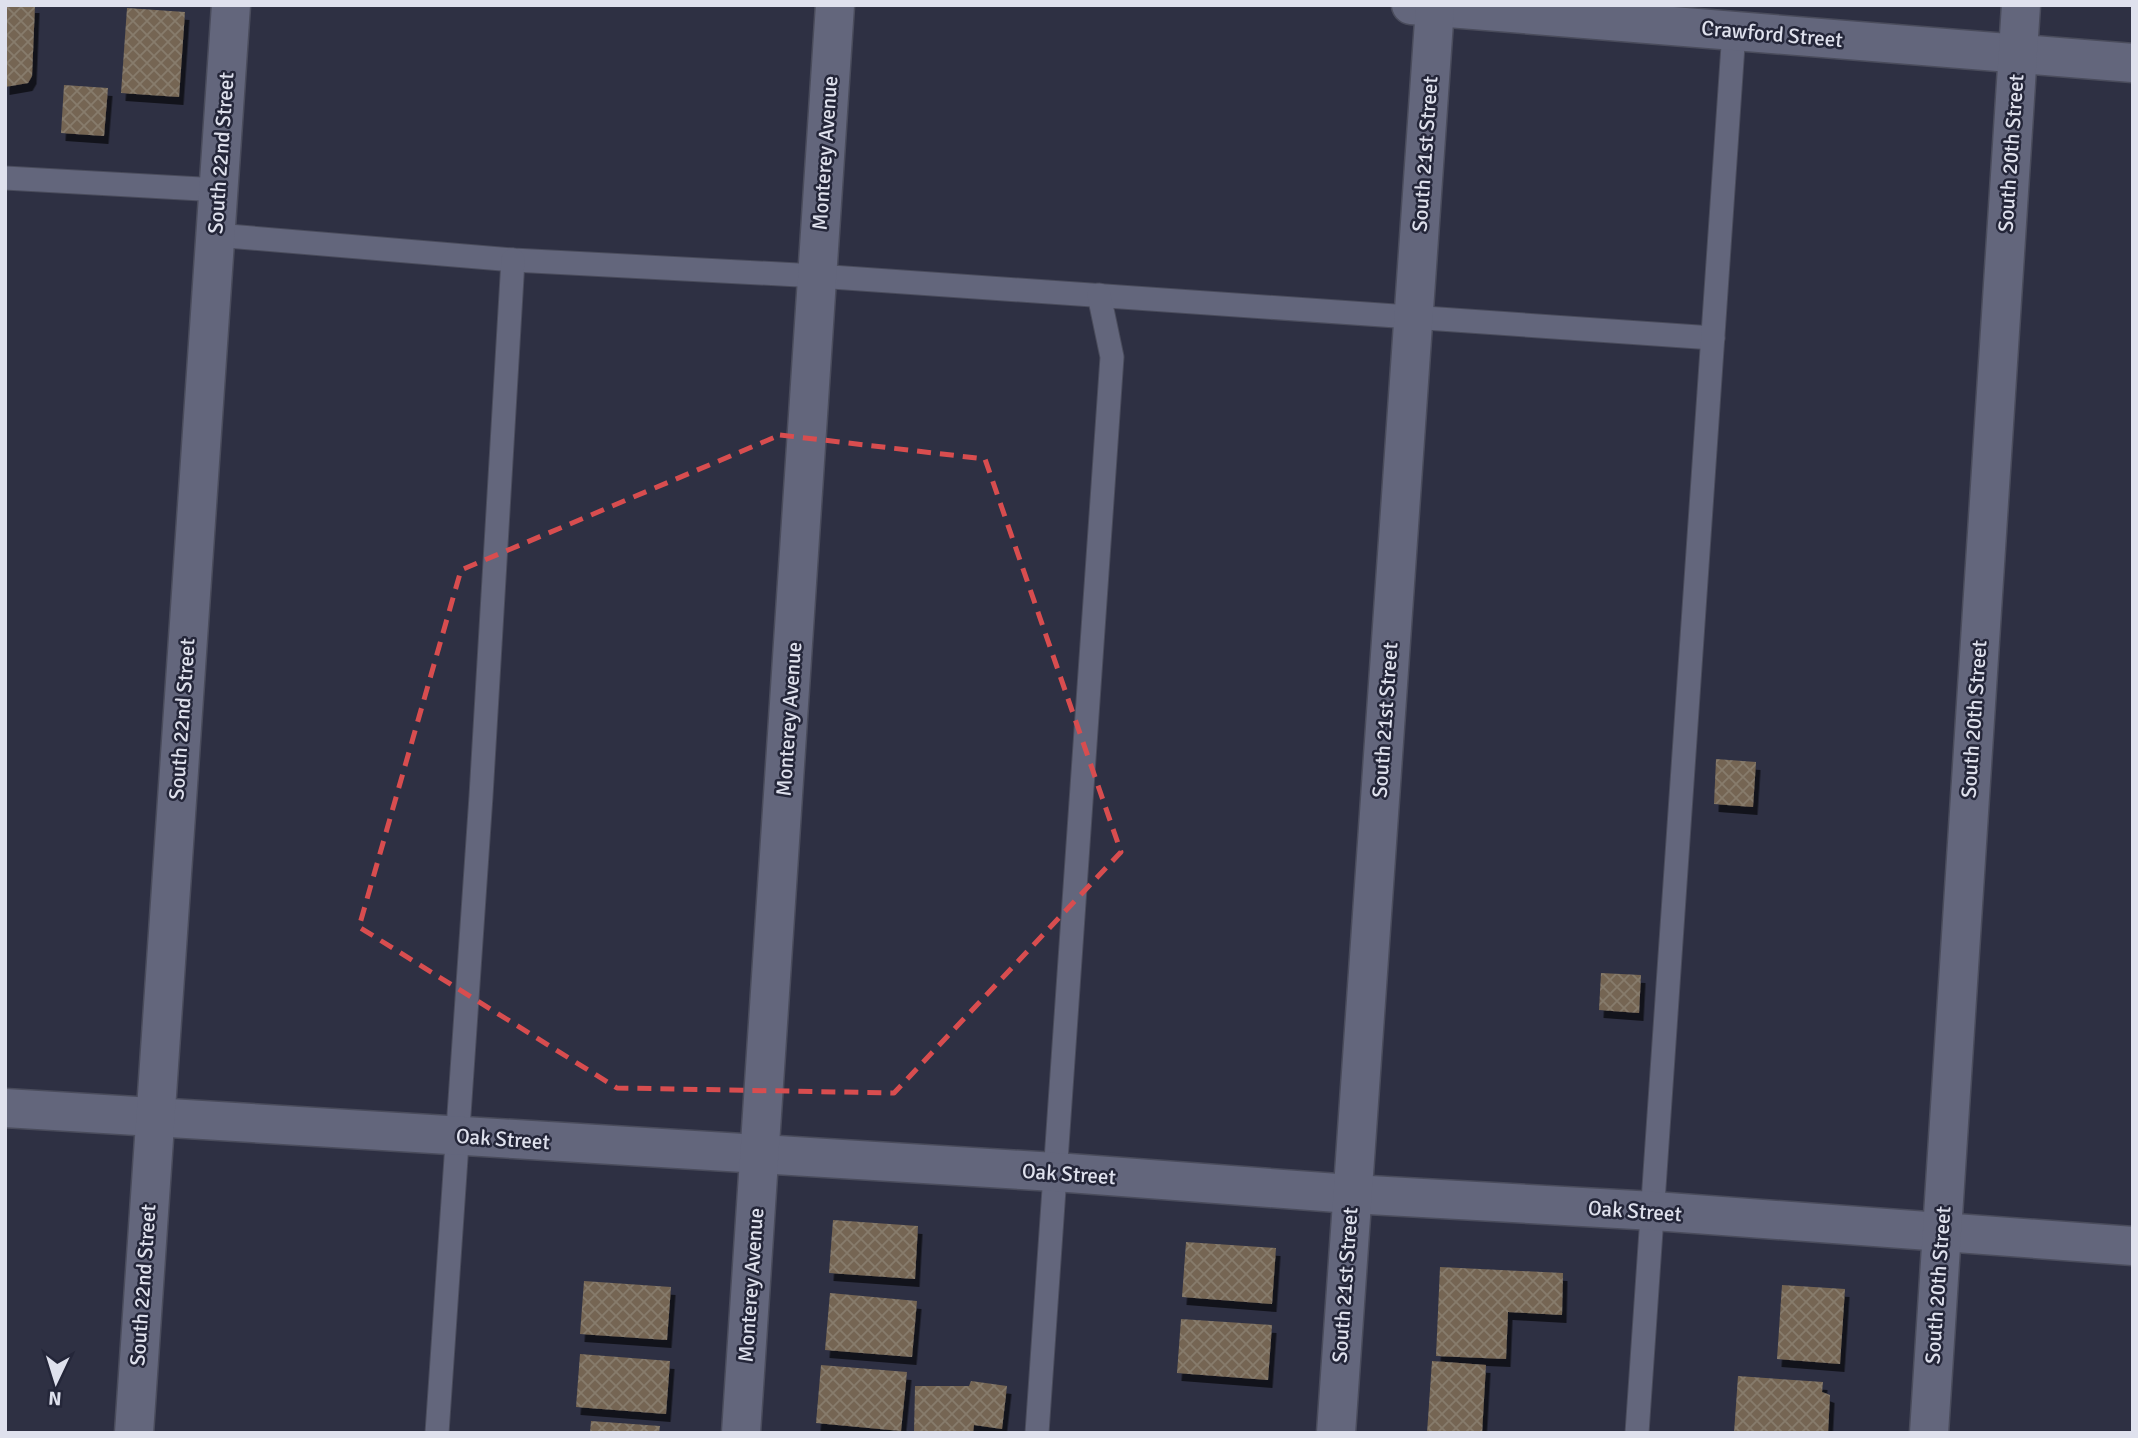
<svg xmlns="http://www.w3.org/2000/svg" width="2138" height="1438" font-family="Signika,sans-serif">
<defs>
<pattern id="building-cross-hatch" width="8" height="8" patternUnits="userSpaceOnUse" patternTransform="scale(1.75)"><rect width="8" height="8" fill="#746553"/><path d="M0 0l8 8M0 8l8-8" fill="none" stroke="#877b6c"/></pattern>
<filter id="shadow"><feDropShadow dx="4.5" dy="8" stdDeviation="0" flood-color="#0009"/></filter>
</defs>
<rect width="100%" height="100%" fill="#2e3043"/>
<g fill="url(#building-cross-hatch)" filter="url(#shadow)">
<path d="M5,5H35L32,76L28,83L5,87Z"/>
<path d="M127,8L185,12L179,97L121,93Z"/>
<path d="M64,85L108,88L104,136L61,133Z"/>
<path d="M1716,759L1756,762L1753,807L1714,804Z"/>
<path d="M1601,973L1641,975L1639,1013L1599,1010Z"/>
<path d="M833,1220L918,1226L915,1279L829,1273Z"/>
<path d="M1186,1242L1276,1248L1272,1304L1182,1297Z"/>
<path d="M1440,1267L1563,1273L1562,1315L1508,1312L1506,1359L1436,1356Z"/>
<path d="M584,1281L671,1287L667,1340L580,1334Z"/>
<path d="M1782,1285L1845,1289L1840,1364L1777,1359Z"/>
<path d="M830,1293L917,1301L912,1357L825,1350Z"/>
<path d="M1181,1319L1272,1325L1268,1380L1177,1373Z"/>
<path d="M580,1354L670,1361L666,1414L576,1407Z"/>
<path d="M1432,1361L1486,1365L1482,1433H1427Z"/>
<path d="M821,1365L907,1372L901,1431L816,1423Z"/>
<path d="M1738,1376L1823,1382L1822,1392L1830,1395L1828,1433H1734Z"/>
<path d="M971,1381L1007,1386L1002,1429L974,1425L973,1433H914L915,1386H969Z"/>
<path d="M591,1421L660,1426L659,1433H590Z"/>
</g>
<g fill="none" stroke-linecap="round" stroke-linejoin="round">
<defs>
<g id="lane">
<path d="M5,178L219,190"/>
<path d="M216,235L513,260L817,276L1713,338"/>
<path d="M437,1433L481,796L513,260"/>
<path d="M1037,1433L1112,357L1099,295"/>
<path d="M1637,1433L1734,31"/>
</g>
<g id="street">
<path d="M1411,5L2133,63"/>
<path d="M5,1108L1055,1172L1351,1194L1654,1211L2133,1246"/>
<path d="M134,1433L231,5"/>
<path d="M741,1433L835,5"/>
<path d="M1336,1433L1435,7"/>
<path d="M1929,1433L2021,5"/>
</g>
</defs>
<use href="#lane" stroke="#4a4c5c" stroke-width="25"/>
<use href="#street" stroke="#4a4c5c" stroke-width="41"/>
<use href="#lane" stroke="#63667c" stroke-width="23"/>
<use href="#street" stroke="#63667c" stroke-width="38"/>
</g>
<path fill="none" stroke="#d84d4f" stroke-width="5" stroke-dasharray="14 9" stroke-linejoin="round" d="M780,435L985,459L1121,852L894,1093L617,1088L359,927L461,570Z"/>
<g text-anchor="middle" stroke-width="5" stroke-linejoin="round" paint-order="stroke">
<g font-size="21" fill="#dfe1ed" stroke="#242639">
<text transform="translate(1772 34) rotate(5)" y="7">Crawford Street</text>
<text transform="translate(221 153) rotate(-86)" y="7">South 22nd Street</text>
<text transform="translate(825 153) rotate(-86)" y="7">Monterey Avenue</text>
<text transform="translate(2011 153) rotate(-86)" y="7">South 20th Street</text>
<text transform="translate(1425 154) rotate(-86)" y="7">South 21st Street</text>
<text transform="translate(182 719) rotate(-86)" y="7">South 22nd Street</text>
<text transform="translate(789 719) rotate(-86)" y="7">Monterey Avenue</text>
<text transform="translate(1974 719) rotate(-86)" y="7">South 20th Street</text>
<text transform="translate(1385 720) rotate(-86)" y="7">South 21st Street</text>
<text transform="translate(503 1139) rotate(4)" y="7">Oak Street</text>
<text transform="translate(1069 1174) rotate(4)" y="7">Oak Street</text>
<text transform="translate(1635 1211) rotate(4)" y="7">Oak Street</text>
<text transform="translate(143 1285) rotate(-86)" y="7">South 22nd Street</text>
<text transform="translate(751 1285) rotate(-86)" y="7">Monterey Avenue</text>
<text transform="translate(1345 1285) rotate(-86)" y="7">South 21st Street</text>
<text transform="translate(1938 1285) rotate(-86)" y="7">South 20th Street</text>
</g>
</g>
<rect width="2138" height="1438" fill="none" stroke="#dfe1ed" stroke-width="14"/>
<g transform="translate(56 1382) rotate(184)" stroke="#242639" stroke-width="5" paint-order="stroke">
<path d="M0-5L12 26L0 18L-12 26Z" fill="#dfe1ed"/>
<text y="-10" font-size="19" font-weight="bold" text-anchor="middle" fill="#dfe1ed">N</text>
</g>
</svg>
